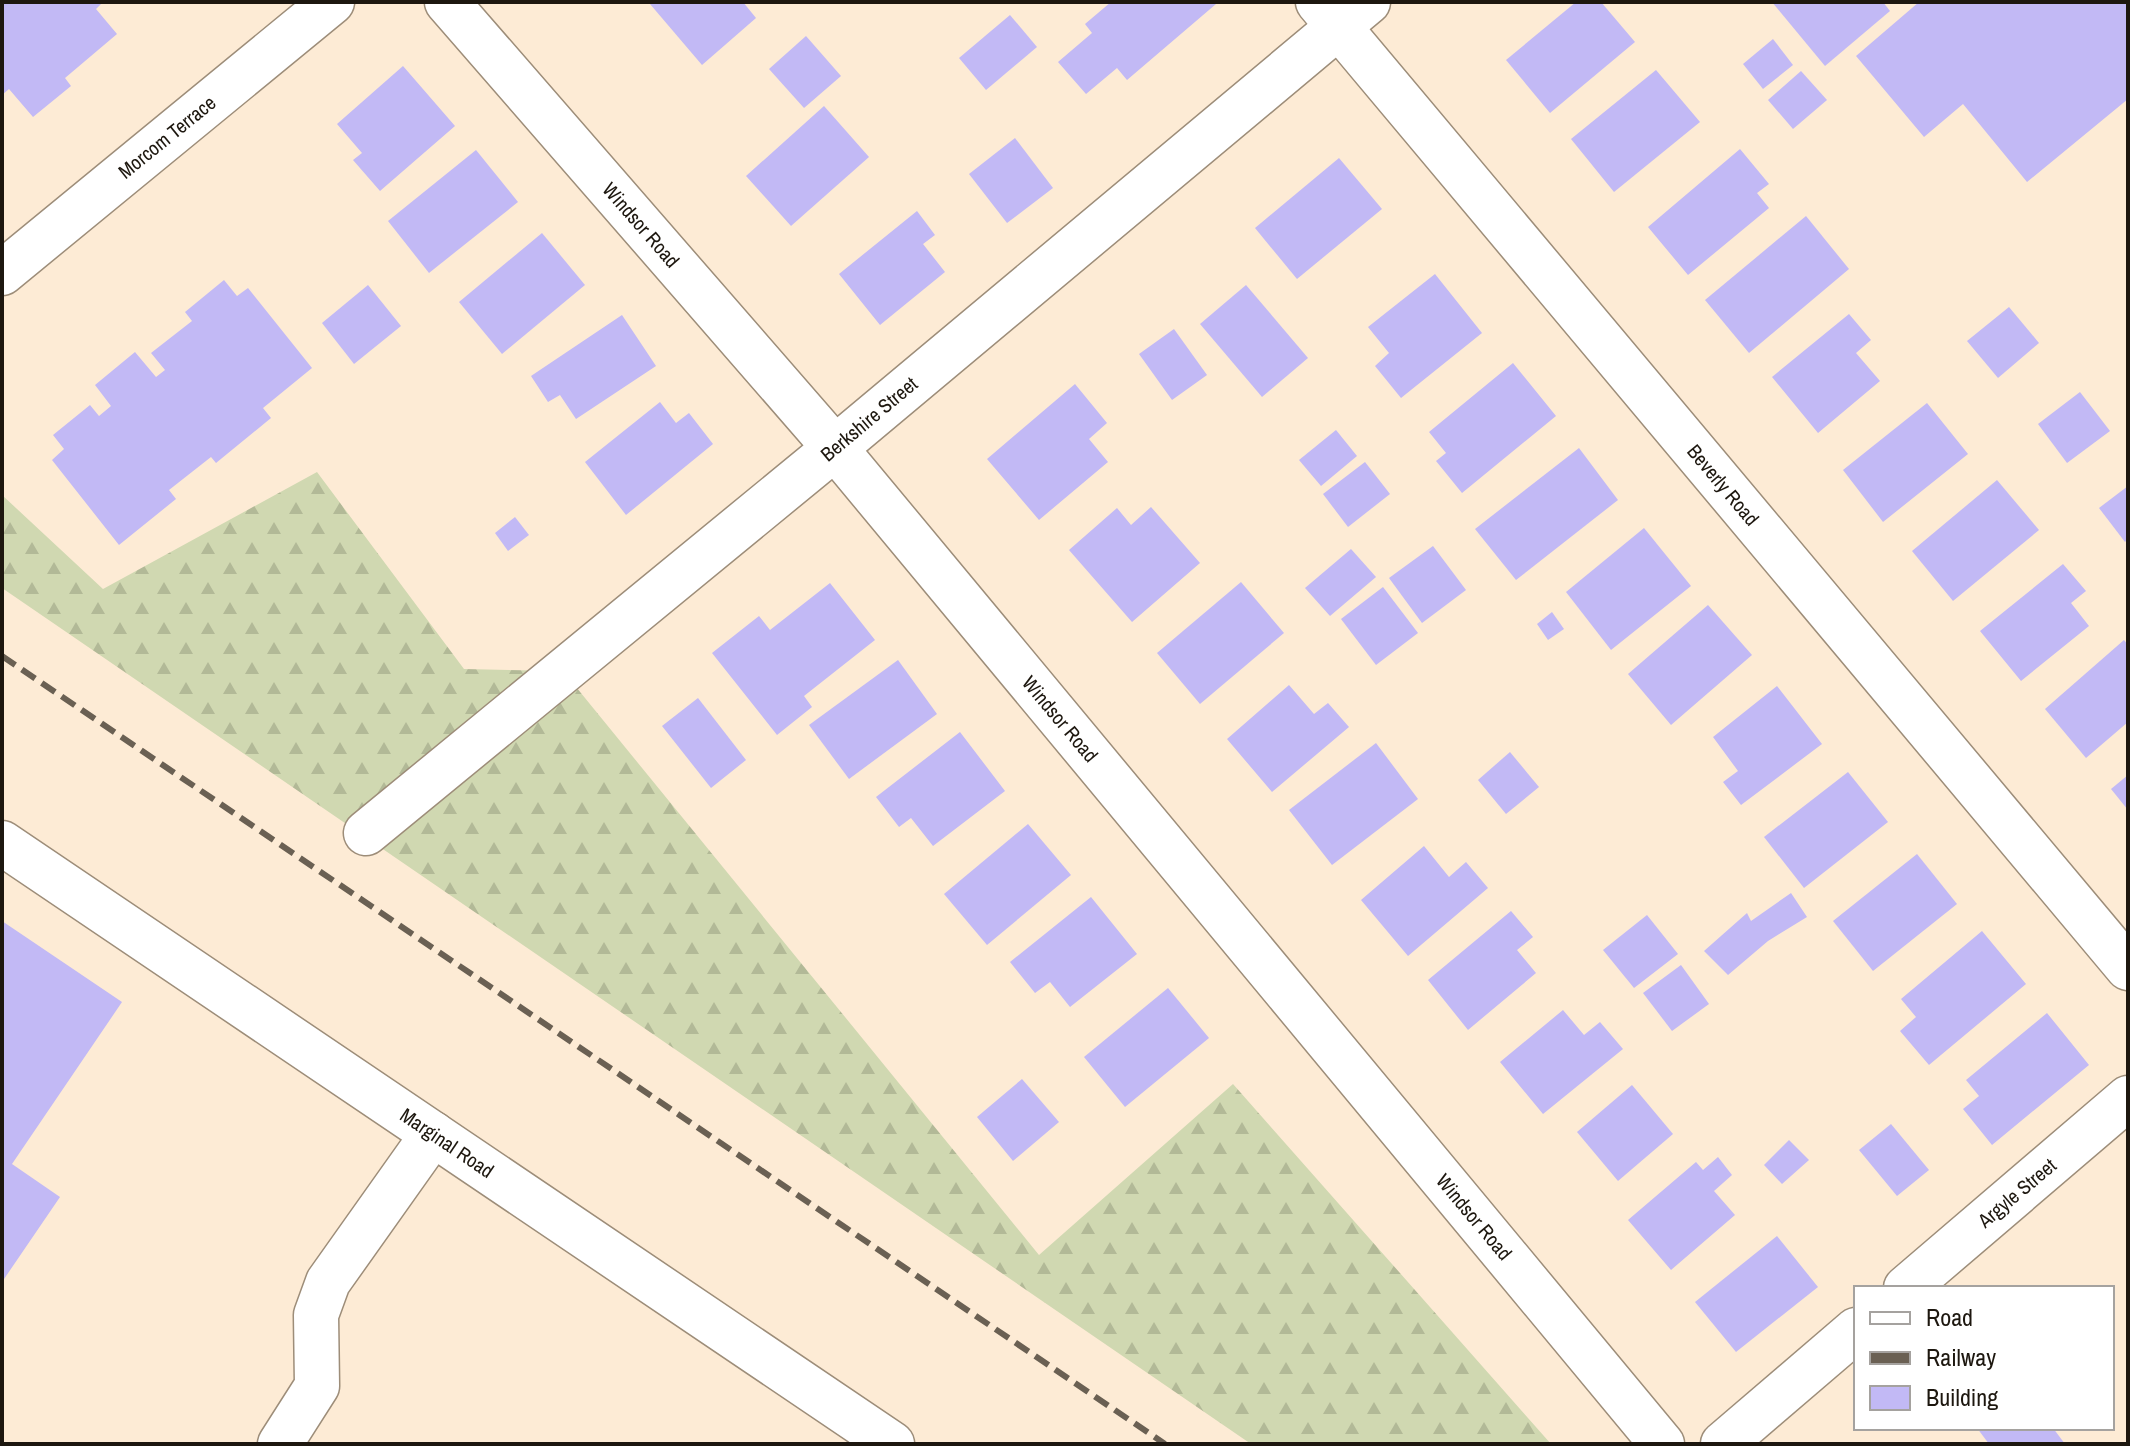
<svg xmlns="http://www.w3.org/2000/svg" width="2130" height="1446" font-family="'Archivo Narrow',sans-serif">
<defs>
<pattern id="forest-firs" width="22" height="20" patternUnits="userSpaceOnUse" patternTransform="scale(2)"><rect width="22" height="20" fill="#d0d8b1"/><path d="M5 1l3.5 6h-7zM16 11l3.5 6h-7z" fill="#b2b997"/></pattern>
</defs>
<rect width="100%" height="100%" fill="#fdebd5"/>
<path fill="url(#forest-firs)" d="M317,472L464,669L563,671L1039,1255L1233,1084L1551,1444H1251L2,588V495L103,589Z"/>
<g fill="#c2b9f5">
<path d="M2,2H103L96,9L117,34L65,78L71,86L33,117L9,89L2,95Z"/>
<path d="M652,2H743L756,18L702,65L650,4Z"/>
<path d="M1111,2H1214L1216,4L1127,80L1117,68L1086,94L1058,62L1092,33L1085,24Z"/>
<path d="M1576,2H1601L1635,42L1550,113L1506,60Z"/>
<path d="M1772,2H1883L1890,11L1825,66Z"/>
<path d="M1919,2H2128V99L2027,182L1963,104L1924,137L1856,56Z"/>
<path d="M1010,15L1037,47L986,90L959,58Z"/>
<path d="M806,36L841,76L804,108L769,69Z"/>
<path d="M1773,39L1793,65L1763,89L1743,64Z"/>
<path d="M403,66L455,126L380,191L353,160L362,153L337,124Z"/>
<path d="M1656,70L1700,122L1614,192L1571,139Z"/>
<path d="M1801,71L1827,100L1793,129L1768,100Z"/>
<path d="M824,106L869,157L791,226L746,176Z"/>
<path d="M1015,138L1053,188L1007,223L969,174Z"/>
<path d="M1740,149L1769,184L1757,193L1769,208L1688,275L1648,227Z"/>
<path d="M476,150L518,202L429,273L388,221Z"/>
<path d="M1339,158L1382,209L1297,279L1255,228Z"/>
<path d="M917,211L935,235L923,244L945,272L880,325L839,274Z"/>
<path d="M1806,216L1849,269L1749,353L1705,300Z"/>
<path d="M542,233L585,285L502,354L459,302Z"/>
<path d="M1435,274L1482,333L1401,398L1375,366L1389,353L1368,327Z"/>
<path d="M224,280L237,296L248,288L312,368L263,408L271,418L216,463L211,457L169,490L176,499L119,545L52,460L64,449L53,435L90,405L99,416L111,406L95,385L135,352L156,377L165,370L151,353L192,321L185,312Z"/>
<path d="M368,285L401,326L354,364L322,323Z"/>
<path d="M1246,285L1308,358L1262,397L1200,324Z"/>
<path d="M2009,307L2039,343L1998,378L1967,341Z"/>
<path d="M1849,314L1871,340L1856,353L1880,381L1818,433L1772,377Z"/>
<path d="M622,315L656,366L576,419L560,395L548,402L531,376Z"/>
<path d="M1174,329L1207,375L1172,400L1139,354Z"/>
<path d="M1513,363L1556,416L1462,493L1436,461L1446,453L1429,432Z"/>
<path d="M1075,384L1107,423L1089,439L1108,462L1039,520L987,459Z"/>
<path d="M2080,392L2110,431L2067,463L2038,424Z"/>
<path d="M660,402L676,423L689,413L713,444L626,515L585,462Z"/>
<path d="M1927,403L1968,454L1883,522L1843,470Z"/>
<path d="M1336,430L1357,456L1321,486L1299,460Z"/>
<path d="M1579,448L1618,500L1516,580L1475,529Z"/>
<path d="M1365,462L1390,494L1348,527L1323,494Z"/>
<path d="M1997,480L2039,530L1953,601L1912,551Z"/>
<path d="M2128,486V539L2125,542L2099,508Z"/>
<path d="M1151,507L1200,563L1132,622L1069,550L1117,508L1131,525Z"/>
<path d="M515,517L529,535L508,551L495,533Z"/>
<path d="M1644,528L1691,586L1611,650L1566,592Z"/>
<path d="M1433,546L1466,590L1422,623L1389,578Z"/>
<path d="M1351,549L1376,577L1330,616L1305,588Z"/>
<path d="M2063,564L2086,591L2071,603L2089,626L2021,681L1980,631Z"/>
<path d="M1241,582L1284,633L1200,704L1157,653Z"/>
<path d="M830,583L875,640L804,696L812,707L777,735L712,653L759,616L770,630Z"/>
<path d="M1383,587L1418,633L1376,665L1341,619Z"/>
<path d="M1708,605L1752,655L1671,725L1628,674Z"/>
<path d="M1552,612L1564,629L1548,640L1537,624Z"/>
<path d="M2124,640L2128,645V722L2086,758L2045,709Z"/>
<path d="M898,660L937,714L849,779L809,725Z"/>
<path d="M1289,685L1314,714L1328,703L1349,727L1272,792L1227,739Z"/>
<path d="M1777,686L1822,744L1741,805L1723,782L1738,771L1713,737Z"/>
<path d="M698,698L746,760L711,788L662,726Z"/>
<path d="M960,732L1005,791L933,846L911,818L899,827L876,797Z"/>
<path d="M1376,743L1418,799L1332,865L1289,810Z"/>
<path d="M1510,752L1539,787L1506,814L1478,780Z"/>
<path d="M1848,772L1888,822L1804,888L1764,837Z"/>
<path d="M2128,775V810L2111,789Z"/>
<path d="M1028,824L1071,875L987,945L944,894Z"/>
<path d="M1424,846L1449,877L1466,862L1488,888L1408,956L1361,900Z"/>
<path d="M1917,854L1957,904L1873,971L1833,921Z"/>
<path d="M1791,893L1807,917L1768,941L1728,975L1704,951L1747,913L1751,921Z"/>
<path d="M1091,897L1137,954L1070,1007L1050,982L1035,993L1010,962Z"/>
<path d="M1511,911L1533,937L1517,950L1536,973L1468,1030L1428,980Z"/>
<path d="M1647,915L1678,954L1634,988L1603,950Z"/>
<path d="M2,921L122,1002L12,1164L60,1197L2,1282Z"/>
<path d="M1982,931L2026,984L1929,1065L1900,1031L1916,1017L1901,999Z"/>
<path d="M1681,965L1709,1004L1672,1031L1643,993Z"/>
<path d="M1168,988L1209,1038L1125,1107L1084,1057Z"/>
<path d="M1563,1010L1584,1035L1600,1022L1623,1049L1543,1114L1500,1062Z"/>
<path d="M2047,1013L2089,1065L1992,1145L1963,1109L1979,1096L1966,1080Z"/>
<path d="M1022,1079L1059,1122L1013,1161L977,1117Z"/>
<path d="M1632,1085L1673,1134L1618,1181L1577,1132Z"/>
<path d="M1891,1124L1929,1170L1897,1196L1859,1150Z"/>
<path d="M1789,1140L1809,1160L1782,1184L1764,1165Z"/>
<path d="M1718,1157L1732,1175L1714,1191L1735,1215L1671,1270L1628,1220L1696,1162L1703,1170Z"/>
<path d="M1777,1236L1818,1287L1736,1352L1695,1302Z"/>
<path d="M1977,1428H2053L2065,1444H1989Z"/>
</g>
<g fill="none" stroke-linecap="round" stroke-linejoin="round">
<defs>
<g id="minor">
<path d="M447,2L835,448L1662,1444"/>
<path d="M1318,2L2128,968"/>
<path d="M2,273L332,2"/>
<path d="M366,833L835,448L1368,2"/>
<path d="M2,843L892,1444"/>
<path d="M1906,1288L2128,1098"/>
<path d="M280,1444L317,1386L316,1315L328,1282L433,1134"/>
<path d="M1723,1444L1856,1330"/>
</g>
</defs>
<use href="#minor" stroke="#9d8d79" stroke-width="47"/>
<use href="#minor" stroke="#fff" stroke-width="44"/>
<path stroke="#6a6053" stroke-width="6" stroke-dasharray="16 8" stroke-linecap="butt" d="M2,656L1165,1444"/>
</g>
<g text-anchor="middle" stroke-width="6" stroke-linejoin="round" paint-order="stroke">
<g font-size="20" fill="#1d170f" stroke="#fff">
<text transform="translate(167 137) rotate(-39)" y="7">Morcom Terrace</text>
<text transform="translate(641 225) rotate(49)" y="7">Windsor Road</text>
<text transform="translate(869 419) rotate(-40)" y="7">Berkshire Street</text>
<text transform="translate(1723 485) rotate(50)" y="7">Beverly Road</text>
<text transform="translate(1060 719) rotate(50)" y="7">Windsor Road</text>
<text transform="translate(447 1143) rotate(34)" y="7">Marginal Road</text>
<text transform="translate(2017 1193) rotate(-40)" y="7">Argyle Street</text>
<text transform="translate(1474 1217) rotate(50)" y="7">Windsor Road</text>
</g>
</g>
<rect width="2130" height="1446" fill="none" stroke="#1d170f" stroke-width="8"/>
<rect x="1854" y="1286" width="260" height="144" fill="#ffffff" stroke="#a5a29f" stroke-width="2"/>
<rect x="1870" y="1312" width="40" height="12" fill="#ffffff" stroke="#a5a29f" stroke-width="2"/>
<text x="1926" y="1326" font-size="24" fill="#1d170f">Road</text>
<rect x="1870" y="1352" width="40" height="12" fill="#6a6053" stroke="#a5a29f" stroke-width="2"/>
<text x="1926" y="1366" font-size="24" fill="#1d170f">Railway</text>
<rect x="1870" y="1386" width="40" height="24" fill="#c2b9f5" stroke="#a5a29f" stroke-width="2"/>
<text x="1926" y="1406" font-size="24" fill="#1d170f">Building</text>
</svg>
